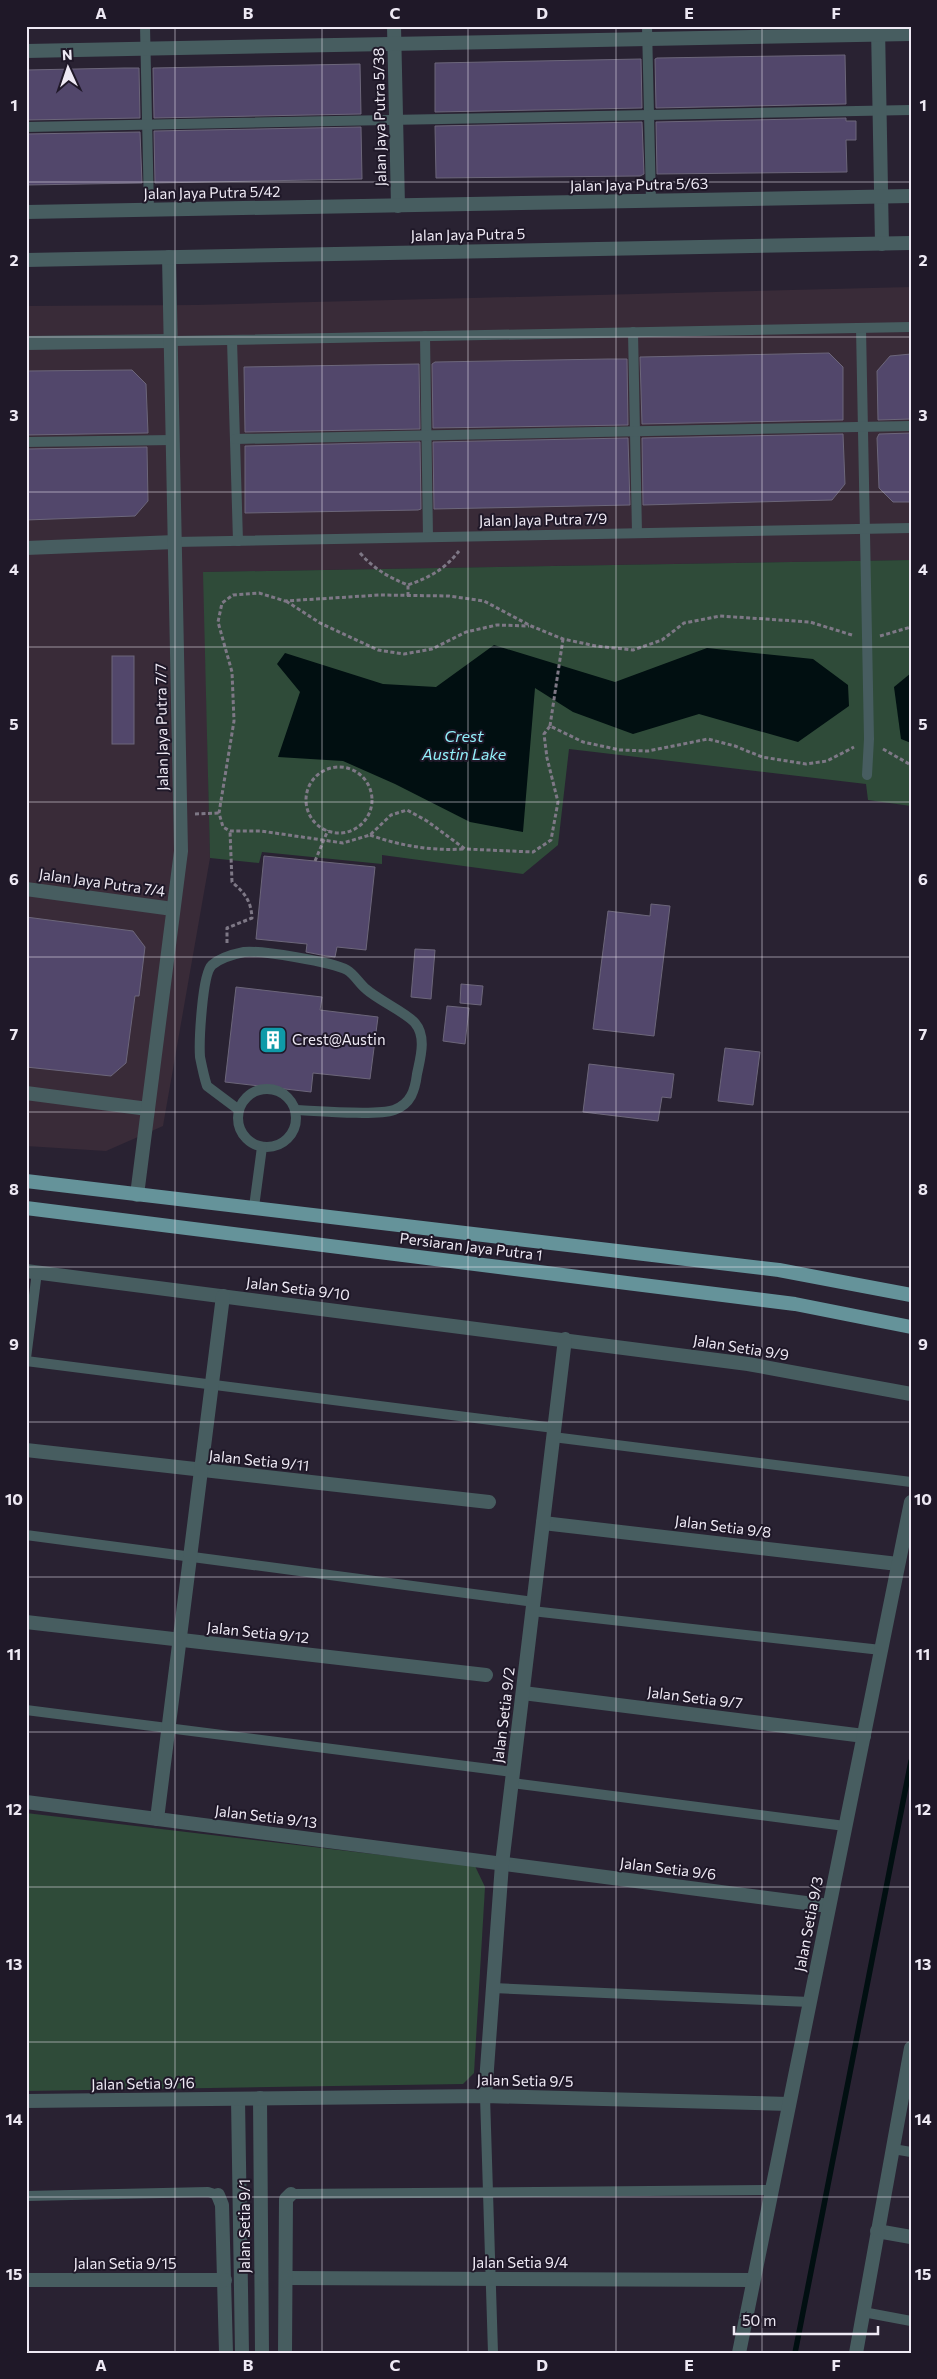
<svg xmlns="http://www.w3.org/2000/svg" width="937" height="2379" font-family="Commissioner,sans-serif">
<rect width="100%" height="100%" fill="#292232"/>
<path fill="#392b38" d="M911,287V560L204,572L210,858L163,1126L106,1151L26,1146V306L196,305Z"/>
<g fill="#2f4b39">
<path d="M911,560V806L868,800L866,784L569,749L558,845L523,874L382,855V864L262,852L259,863L210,858L203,572Z"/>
<path d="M26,1813L475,1866L485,1887L474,2073L463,2084L26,2091Z"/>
</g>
<g fill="#010f11">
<path d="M494,645L615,682L707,648L813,659L848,685L849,706L798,742L699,714L633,734L573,712L535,688L523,832L470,822L395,784L343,761L278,757L300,692L277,664L285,653L383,684L436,687Z"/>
<path d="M911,673V743L901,739L894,687Z"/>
</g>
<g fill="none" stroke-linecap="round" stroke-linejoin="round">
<path stroke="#010f11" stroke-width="5.5" d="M795,2353L911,1761"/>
</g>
<g fill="#52476b" stroke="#6c667a">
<path d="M845,55L846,104L656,108L655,59L657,58Z"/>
<path d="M641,59L642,108L435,112V63Z"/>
<path d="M360,64L361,114L154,118L153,68Z"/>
<path d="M124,68H139L140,118L26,120V70Z"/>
<path d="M846,118V121H856V140H846L847,172L657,174L656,122Z"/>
<path d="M642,122L644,174L640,176L436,178L435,126Z"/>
<path d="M361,127L362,179L155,183L154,131Z"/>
<path d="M140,132L142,183L26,185V134Z"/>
<path d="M829,353L843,367V420L642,424L640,357Z"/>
<path d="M911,354V419L878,420L877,371L890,356Z"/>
<path d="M608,359H627L628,425L433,428L432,364L435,362Z"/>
<path d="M419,364L420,429L245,432L244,367Z"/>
<path d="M132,370L146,384L148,433L26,435V371Z"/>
<path d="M911,433V502H893L879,488L877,438L879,434Z"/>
<path d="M843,434L845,484L832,500L643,505L642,438Z"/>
<path d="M628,438L630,505L434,509L433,442Z"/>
<path d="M420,442L421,509L418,510L245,513V446Z"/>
<path d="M147,447L148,501L135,516L26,520V449Z"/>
<rect x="112" y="656" width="22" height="88"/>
<path d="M264,856L375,867L366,950L337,947L335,957L321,955L306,952L307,944L256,939Z"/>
<path d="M651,904L670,906L654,1036L593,1029L608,911L650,916Z"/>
<path d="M26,917L133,931L145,947L139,996H135L126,1063L111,1076L26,1067Z"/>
<path d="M415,949L435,950L431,999L411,997Z"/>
<path d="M461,984L483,986L481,1005L460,1003Z"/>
<path d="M236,987L322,997L320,1010L378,1017L370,1079L313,1073L311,1092L225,1082Z"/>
<path d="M447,1006L469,1008L465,1044L443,1041Z"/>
<path d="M725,1048L760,1052L753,1105L718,1101Z"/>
<path d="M589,1064L674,1074L671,1098L662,1097L658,1121L583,1112Z"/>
</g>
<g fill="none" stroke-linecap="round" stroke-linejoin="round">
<g stroke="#7e7886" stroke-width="3" stroke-dasharray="4 2.5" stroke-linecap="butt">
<path d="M360,553C374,569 388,577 408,585C430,577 444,570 459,551"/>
<path d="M408,596V585"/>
<path d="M286,601L320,623L378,650L404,654L432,649L466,632L497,625L529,626"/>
<path d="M852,635L810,622L720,616L684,623L662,640L633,650L596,646L563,639L531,626L484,601L449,596L380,595L285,601L259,593L233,595L222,603L218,622L232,672L234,721L219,813L223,827L230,831H261L343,843L370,835L391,815L407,810L427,821L465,849L533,852L551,840L558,802L547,758L544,734L550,726L583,742L620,750L648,751L708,739L735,746L762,757L806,764L827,761L854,747"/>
<path d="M880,636L911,627"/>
<path d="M550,726L563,639"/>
<path d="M883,749L911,765"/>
<circle cx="339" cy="800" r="33"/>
<path d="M195,814L219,813"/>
<path d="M370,835C401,846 431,851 465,849"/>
<path d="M315,861L328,830"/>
<path d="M227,943V928L252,918C251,901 245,893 232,882L230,831"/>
</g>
<g stroke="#475d60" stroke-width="10">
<path d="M145,26L149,210"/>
<path d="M647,26L651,201"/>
<path d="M26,127L911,110"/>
<path d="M861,328L869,739L867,775"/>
<path d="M633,332L637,533"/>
<path d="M425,336L428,537"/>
<path d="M232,340L238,541"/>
<path d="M172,341L911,327"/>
<path d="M235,439L911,426"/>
<path d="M26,442L173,440"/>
<path d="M175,542L911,528"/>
<circle cx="267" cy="1118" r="29"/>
<path d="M239,1110L207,1086C204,1077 202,1067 200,1057C199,1042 202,974 212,965C220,958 234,954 244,952C260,950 333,962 347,970C354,974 359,983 366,989C378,1000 407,1013 415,1023C427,1037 420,1059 417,1074C415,1090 411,1104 394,1110C377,1116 317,1111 296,1110"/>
<path d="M254,1207L262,1147"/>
<path d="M26,1358L37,1272"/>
<path d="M26,1361L554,1428"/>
<path d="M553,1437L911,1482"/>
<path d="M26,1535L534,1602"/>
<path d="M532,1611L881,1650"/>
<path d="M26,1710L513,1772"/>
<path d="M512,1783L845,1826"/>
<path d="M493,1988L810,2002"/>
<path d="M485,2096L493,2353"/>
<path d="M893,2149L911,2152"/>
<path d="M291,2194L772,2190"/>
<path d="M26,2196L208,2192L218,2195"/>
<path d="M863,2312L911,2321"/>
</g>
<g stroke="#475d60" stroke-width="14">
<path d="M394,26L398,206"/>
<path d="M878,27L882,244"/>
<path d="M26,51L911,34"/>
<path d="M26,212L911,196"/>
<path d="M26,343L172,341"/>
<path d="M26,548L175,542"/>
<path d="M26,889L173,909"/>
<path d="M26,1093L148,1109"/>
<path d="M137,1195L181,851L169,257"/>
<path d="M26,1271L748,1364L911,1394"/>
<path d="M26,1450L489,1502"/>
<path d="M543,1523L898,1564"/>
<path d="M26,1622L486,1675"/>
<path d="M523,1693L864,1736"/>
<path d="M26,1802L829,1906"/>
<path d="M157,1819L223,1296"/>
<path d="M485,2096L502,1864L565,1339"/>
<path d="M260,2098L262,2353"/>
<path d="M238,2099L242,2353"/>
<path d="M26,2101L485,2096L789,2104"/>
<path d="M218,2195L222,2205L226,2353"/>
<path d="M877,2231L911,2237"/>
<path d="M286,2278L753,2280"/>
<path d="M26,2280H225"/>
<path d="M285,2353L286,2199L291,2194"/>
<path d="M739,2353L911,1502"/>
<path d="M856,2353L911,2048"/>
</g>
<path stroke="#475d60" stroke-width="14" d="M26,260L911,243"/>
<g stroke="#65939a" stroke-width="14">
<path d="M26,1181L779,1270L911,1295"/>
<path d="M26,1208L795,1304L911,1327"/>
</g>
</g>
<path fill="none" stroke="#eee9f4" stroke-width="1" stroke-opacity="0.55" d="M175,26V2353M322,26V2353M468,26V2353M616,26V2353M762,26V2353M26,182H911M26,337H911M26,492H911M26,647H911M26,802H911M26,957H911M26,1112H911M26,1267H911M26,1422H911M26,1577H911M26,1732H911M26,1887H911M26,2042H911M26,2197H911"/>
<defs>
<symbol id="building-square" viewBox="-11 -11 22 22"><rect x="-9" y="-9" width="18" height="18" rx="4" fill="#0f9aa8" stroke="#1f1828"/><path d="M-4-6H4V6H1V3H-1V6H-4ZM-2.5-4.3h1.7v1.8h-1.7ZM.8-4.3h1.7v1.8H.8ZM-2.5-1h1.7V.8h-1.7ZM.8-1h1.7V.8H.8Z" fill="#fff"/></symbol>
</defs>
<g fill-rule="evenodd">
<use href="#building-square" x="257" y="1024" width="32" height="32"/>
</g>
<g text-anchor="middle" stroke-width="4" stroke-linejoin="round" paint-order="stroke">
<g font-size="15" fill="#eee9f4" stroke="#1f1828">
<text transform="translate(380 117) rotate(-91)" y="5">Jalan Jaya Putra 5/38</text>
<text transform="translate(639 185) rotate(-1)" y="5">Jalan Jaya Putra 5/63</text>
<text transform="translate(212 193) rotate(-1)" y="5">Jalan Jaya Putra 5/42</text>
<text transform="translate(468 235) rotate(-1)" y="5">Jalan Jaya Putra 5</text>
<text transform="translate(543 520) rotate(-1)" y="5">Jalan Jaya Putra 7/9</text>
<text transform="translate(162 727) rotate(-91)" y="5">Jalan Jaya Putra 7/7</text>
<text transform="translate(102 883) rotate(8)" y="5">Jalan Jaya Putra 7/4</text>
<text transform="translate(471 1247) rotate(7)" y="5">Persiaran Jaya Putra 1</text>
<text transform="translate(298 1289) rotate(7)" y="5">Jalan Setia 9/10</text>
<text transform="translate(741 1348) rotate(9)" y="5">Jalan Setia 9/9</text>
<text transform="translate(259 1461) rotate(6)" y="5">Jalan Setia 9/11</text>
<text transform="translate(723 1527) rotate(7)" y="5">Jalan Setia 9/8</text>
<text transform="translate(258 1633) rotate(6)" y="5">Jalan Setia 9/12</text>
<text transform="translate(695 1698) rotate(7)" y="5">Jalan Setia 9/7</text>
<text transform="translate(504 1715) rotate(-83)" y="5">Jalan Setia 9/2</text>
<text transform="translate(266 1817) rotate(7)" y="5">Jalan Setia 9/13</text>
<text transform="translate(668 1869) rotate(7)" y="5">Jalan Setia 9/6</text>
<text transform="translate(809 1924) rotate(-79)" y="5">Jalan Setia 9/3</text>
<text transform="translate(525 2081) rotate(1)" y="5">Jalan Setia 9/5</text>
<text transform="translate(143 2084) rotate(-1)" y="5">Jalan Setia 9/16</text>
<text transform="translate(245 2226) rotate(-90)" y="5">Jalan Setia 9/1</text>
<text x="520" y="2268">Jalan Setia 9/4</text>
<text x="125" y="2269">Jalan Setia 9/15</text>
</g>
<g font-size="15" fill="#eee9f4" stroke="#1f1828" text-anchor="start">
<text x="292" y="1045">Crest@Austin</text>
</g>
<g font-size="16" font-style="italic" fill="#92effa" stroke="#1f1828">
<text x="464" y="742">Crest<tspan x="464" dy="18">Austin Lake</tspan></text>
</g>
</g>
<rect width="937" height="2379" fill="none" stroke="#1f1828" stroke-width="55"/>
<g transform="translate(68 68) rotate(357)" stroke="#1f1828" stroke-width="4" paint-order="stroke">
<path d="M0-4L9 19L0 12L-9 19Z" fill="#eee9f4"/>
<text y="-8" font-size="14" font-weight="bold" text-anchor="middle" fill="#eee9f4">N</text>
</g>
<path d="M734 2326v8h144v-8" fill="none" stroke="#eee9f4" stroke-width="2.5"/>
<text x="742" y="2326" font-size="15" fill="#eee9f4" stroke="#1f1828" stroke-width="4" paint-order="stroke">50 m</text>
<rect x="28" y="28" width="882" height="2324" fill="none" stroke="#eee9f4" stroke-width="2"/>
<g font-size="16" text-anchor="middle" font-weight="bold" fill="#eee9f4">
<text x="101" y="19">A</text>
<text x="248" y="19">B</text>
<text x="395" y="19">C</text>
<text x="542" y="19">D</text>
<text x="689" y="19">E</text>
<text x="836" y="19">F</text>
<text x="14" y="111">1</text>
<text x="923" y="111">1</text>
<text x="14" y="266">2</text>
<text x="923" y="266">2</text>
<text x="14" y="421">3</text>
<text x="923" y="421">3</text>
<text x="14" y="575">4</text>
<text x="923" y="575">4</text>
<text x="14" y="730">5</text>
<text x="923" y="730">5</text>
<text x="14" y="885">6</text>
<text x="923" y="885">6</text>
<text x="14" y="1040">7</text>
<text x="923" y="1040">7</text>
<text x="14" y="1195">8</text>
<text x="923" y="1195">8</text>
<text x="14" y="1350">9</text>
<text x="923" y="1350">9</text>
<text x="14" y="1505">10</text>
<text x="923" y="1505">10</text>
<text x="14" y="1660">11</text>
<text x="923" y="1660">11</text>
<text x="14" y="1815">12</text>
<text x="923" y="1815">12</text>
<text x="14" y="1970">13</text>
<text x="923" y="1970">13</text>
<text x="14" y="2125">14</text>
<text x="923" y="2125">14</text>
<text x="14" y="2280">15</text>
<text x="923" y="2280">15</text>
<text x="101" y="2371">A</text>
<text x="248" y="2371">B</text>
<text x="395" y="2371">C</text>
<text x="542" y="2371">D</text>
<text x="689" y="2371">E</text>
<text x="836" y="2371">F</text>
</g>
</svg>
